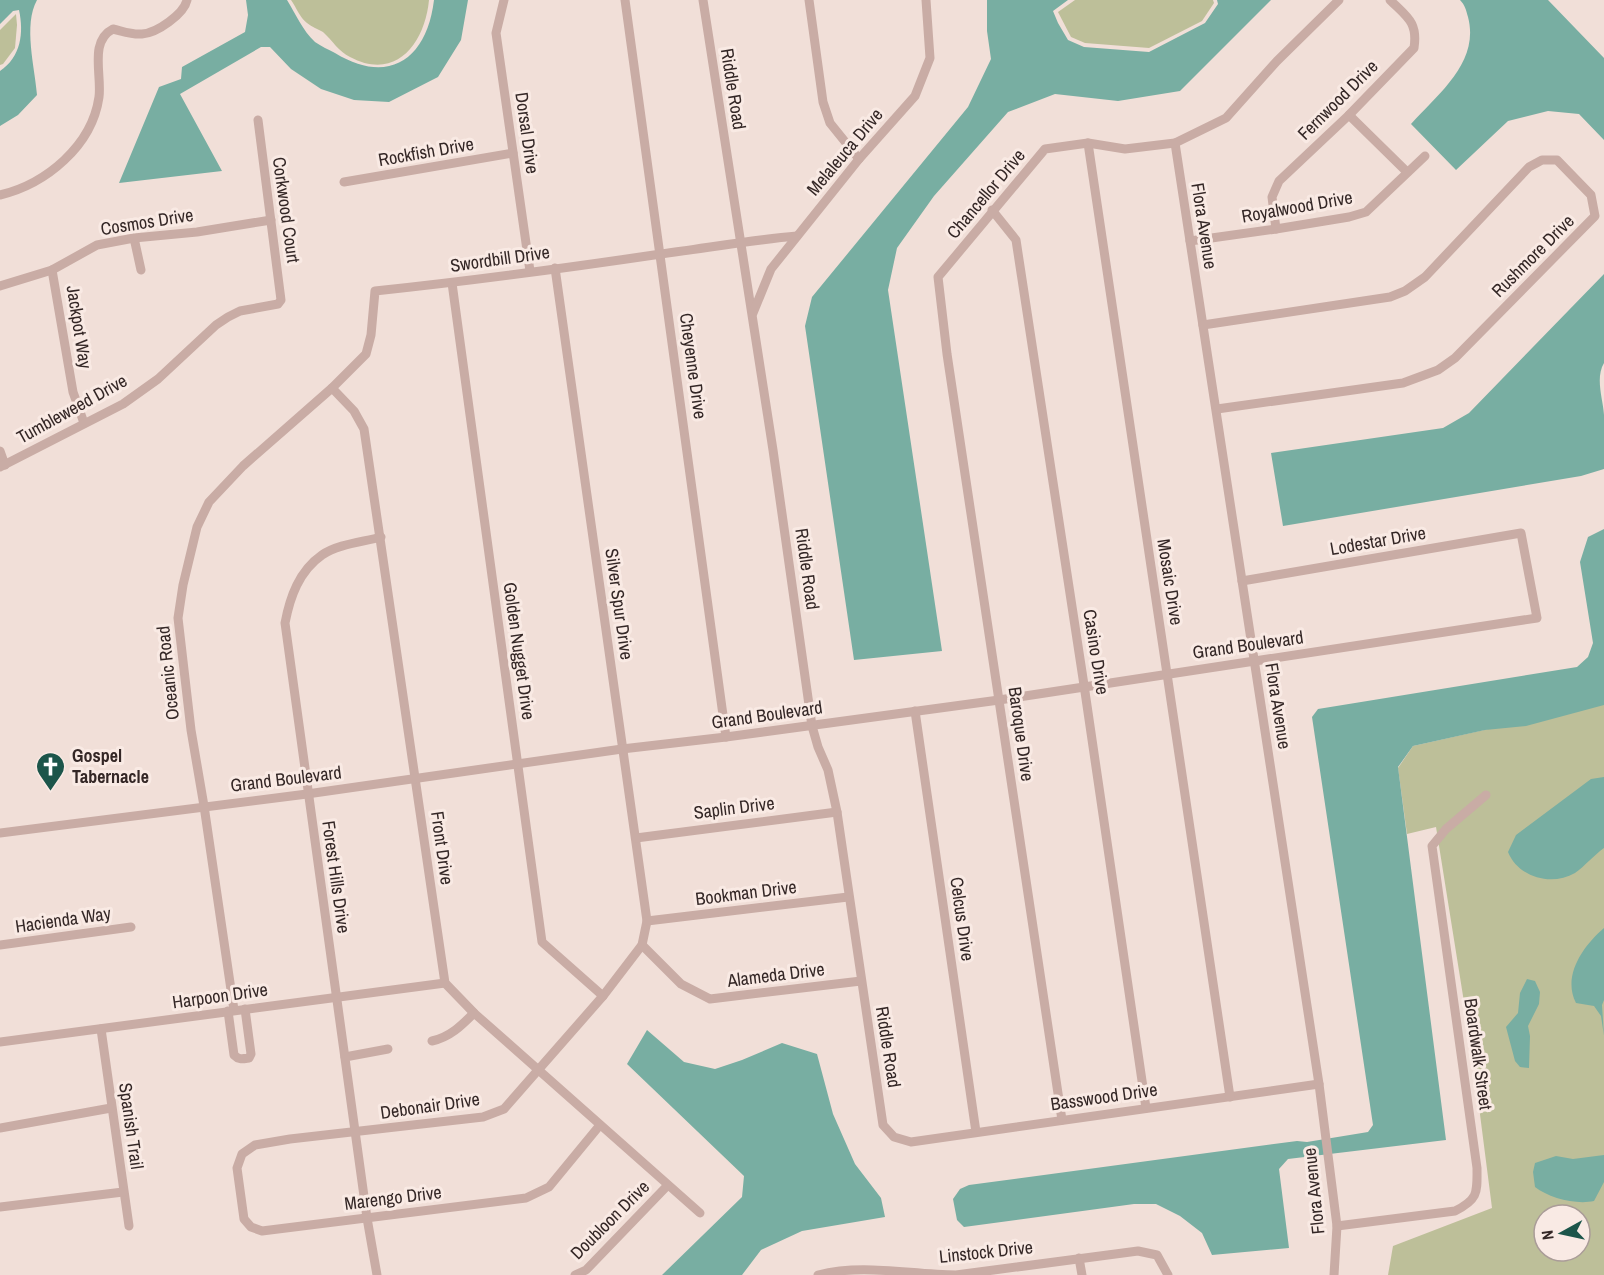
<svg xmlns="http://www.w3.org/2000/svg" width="1604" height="1275" font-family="'Archivo Narrow',sans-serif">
<rect width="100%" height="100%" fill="#f1dfd8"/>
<g fill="#bdbf99" fill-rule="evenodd">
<path d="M291,0H429C425,42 397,82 350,57C339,52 332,40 323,32C318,29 312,27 307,23C300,18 296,7 291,0Z"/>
<path d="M1075,0H1213L1214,3L1202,21L1149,48L1085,43L1071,37L1058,12Z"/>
<path d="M16,14L17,25L15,48L3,64L0,65V30Z"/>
<path d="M1604,703V1275H1388L1393,1246L1492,1208L1472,1052L1436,827L1407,834L1398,768L1413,746ZM1544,1215H1580V1251H1544Z"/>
</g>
<g fill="#78aea2">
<path d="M0,0H37C23,25 35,68 37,95L18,115L0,126V71C21,57 24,33 19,10L13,11L0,24Z"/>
<path d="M246,0H287C295,13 303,31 315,42C321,46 329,50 335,53C389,86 427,59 434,0H468L461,40L438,77L389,102L354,100L321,89L291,69L270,47H261L180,94L222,171L119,183L159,87L181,79L182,67L245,32L248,15Z"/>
<path d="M987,0H1068L1053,11L1058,23L1068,40L1084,47L1149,52L1205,23L1218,4L1217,0H1271L1180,91L1118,101L1055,94L1008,112L934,196L897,248L888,290L942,651L854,660L805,326L812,297L968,107L991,59L987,31Z"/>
<path d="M1460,0H1548L1604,58V140L1579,114L1548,111L1508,121L1456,170L1411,124C1438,94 1480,62 1468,17C1466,10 1465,5 1460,0Z"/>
<path d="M1604,274V363C1595,378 1603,399 1604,415C1604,433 1604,451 1604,469L1581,476L1283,526L1271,453L1443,428L1469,413Z"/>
<path d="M1604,529V705L1526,726L1485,730L1413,746L1398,767L1446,1140L1288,1159L1279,1169L1289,1248L1212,1255L1202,1233L1180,1216L1156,1204H1134L964,1227L957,1220L953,1199L960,1189L969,1185L1297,1141L1307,1142L1368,1132L1373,1125L1312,717L1318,709L1577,667L1588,657L1593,643L1580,562L1588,537Z"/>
<path d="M1604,777V848C1594,855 1585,866 1575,873C1551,887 1518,877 1508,852L1516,835L1591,779Z"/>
<path d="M1604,928V1000L1602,1005L1604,1036L1601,1016L1594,1006L1576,1003C1562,976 1583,946 1604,928Z"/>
<path d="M1527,979L1535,981L1540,992L1539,1004L1528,1026L1530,1036L1529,1068L1520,1067L1515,1061L1506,1027L1518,1013L1520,993Z"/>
<path d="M647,1030L684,1062L715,1069L742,1060L782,1043L817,1054L833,1114L855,1164L881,1198L885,1217L802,1231L761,1250L742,1275H662L742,1197L744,1176L627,1064Z"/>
<path d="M1604,1155V1182L1594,1201C1576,1205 1549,1198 1535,1187L1533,1172L1535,1163L1556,1156L1573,1159Z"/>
</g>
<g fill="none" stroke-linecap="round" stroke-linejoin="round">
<g stroke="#c9aca5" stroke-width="9">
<path d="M504,0L496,33L530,271"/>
<path d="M625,0L726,737"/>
<path d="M703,0L773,450L812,726L818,747L828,770L837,812L883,1125L894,1137L911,1142L1319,1084"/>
<path d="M809,0L823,102L830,123L859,159"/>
<path d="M1349,115L1407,172"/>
<path d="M1088,143L1230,1097"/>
<path d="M1175,143L1319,1084L1337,1226L1334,1275"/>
<path d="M344,182L513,153"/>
<path d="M0,195C46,184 92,146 99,97C102,75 89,41 113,29C122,31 132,35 142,34C157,33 184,14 187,0"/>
<path d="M992,210L1016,240L1084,685L1146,1108"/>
<path d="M1276,229L1272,197L1279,181L1349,115L1414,48C1418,22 1407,17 1390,0"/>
<path d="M134,238L141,270"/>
<path d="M1190,241L1276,229L1349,217L1366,212L1425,156"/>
<path d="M555,268L647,921L642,945L603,996L504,1109L483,1117L290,1139L255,1145L242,1154L237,1168L244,1219L251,1227L262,1231L526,1198L549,1187L600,1125"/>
<path d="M52,270L73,392L84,423"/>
<path d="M452,283L542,942L603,996"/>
<path d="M0,286L52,270L97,245L134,238L197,232L271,220"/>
<path d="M753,313L771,269L859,159L915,96L930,58L926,0"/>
<path d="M1203,325L1390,297L1405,291L1425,277L1529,167L1542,160H1557L1591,195L1595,216L1455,358L1438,370L1403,383L1217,409"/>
<path d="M332,388L354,411L364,429L445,983L474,1013L700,1213"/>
<path d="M0,451L5,465"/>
<path d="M0,467L123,404L158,379L216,325L228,317L240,311L278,304L281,300L258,120"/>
<path d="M915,711L976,1132"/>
<path d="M0,833L307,794L622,749L726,737L999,700L1537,618L1521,533L1242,581"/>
<path d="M636,838L837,812"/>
<path d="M647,921L848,897"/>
<path d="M0,945L131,927"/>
<path d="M642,945L681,984L710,999L861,981"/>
<path d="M234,1010L204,806L191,730L178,618L183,585L197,527L209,502L243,466L332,388L366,354L371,335L375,291C470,281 566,268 661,254C707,248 751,240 797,236"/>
<path d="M228,1011L234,1055C239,1060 242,1059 249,1058L251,1054L245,1009"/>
<path d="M101,1029L129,1226"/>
<path d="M432,1041C450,1037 461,1026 474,1013"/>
<path d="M0,1042L445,983"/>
<path d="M345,1057L388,1049"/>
<path d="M1062,1120L947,354L938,277L1045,149L1088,143L1125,149L1175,143L1226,118L1277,61L1339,0"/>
<path d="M0,1128L111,1108"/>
<path d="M0,1207L123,1192"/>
<path d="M1337,1226L1455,1211C1479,1199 1477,1192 1477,1168L1432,846L1446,829L1486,795"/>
<path d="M1079,1258L1082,1275"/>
<path d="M377,1275L367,1218L285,623C290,597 299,571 322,555C338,544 363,542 381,537"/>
<path d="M575,1275L586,1270L667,1186"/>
<path d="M818,1275C864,1263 910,1275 956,1275L1138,1251L1157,1255L1168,1275"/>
</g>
</g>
<defs>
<symbol id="church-pin" viewBox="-11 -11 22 30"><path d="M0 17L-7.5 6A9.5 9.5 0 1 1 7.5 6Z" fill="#1c554a" stroke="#f9eae4"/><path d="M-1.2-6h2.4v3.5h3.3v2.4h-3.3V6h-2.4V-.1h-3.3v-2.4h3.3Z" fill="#fff"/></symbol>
</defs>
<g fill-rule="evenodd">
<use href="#church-pin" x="34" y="750" width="33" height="45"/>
</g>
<g text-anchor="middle" stroke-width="6" stroke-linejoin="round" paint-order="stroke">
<g font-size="18" fill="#342726" stroke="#f9eae4">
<text transform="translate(733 89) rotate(81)" y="6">Riddle Road</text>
<text transform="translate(1338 100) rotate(-45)" y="6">Fernwood Drive</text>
<text transform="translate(527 133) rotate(82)" y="6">Dorsal Drive</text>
<text transform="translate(426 152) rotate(-10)" y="6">Rockfish Drive</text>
<text transform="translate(845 152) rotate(-50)" y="6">Melaleuca Drive</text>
<text transform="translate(986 194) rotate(-50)" y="6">Chancellor Drive</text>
<text transform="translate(1297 207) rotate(-10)" y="6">Royalwood Drive</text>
<text transform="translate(286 210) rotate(82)" y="6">Corkwood Court</text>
<text transform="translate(147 222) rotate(-9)" y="6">Cosmos Drive</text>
<text transform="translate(1204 226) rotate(81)" y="6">Flora Avenue</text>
<text transform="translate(1533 256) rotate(-45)" y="6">Rushmore Drive</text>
<text transform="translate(500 259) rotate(-8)" y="6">Swordbill Drive</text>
<text transform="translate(79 327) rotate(81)" y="6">Jackpot Way</text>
<text transform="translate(693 366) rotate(82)" y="6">Cheyenne Drive</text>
<text transform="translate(72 409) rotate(-29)" y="6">Tumbleweed Drive</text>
<text transform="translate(1378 541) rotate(-10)" y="6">Lodestar Drive</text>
<text transform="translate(807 569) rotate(82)" y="6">Riddle Road</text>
<text transform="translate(1170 582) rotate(81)" y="6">Mosaic Drive</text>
<text transform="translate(619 604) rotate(82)" y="6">Silver Spur Drive</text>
<text transform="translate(1248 645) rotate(-8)" y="6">Grand Boulevard</text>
<text transform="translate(519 651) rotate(82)" y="6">Golden Nugget Drive</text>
<text transform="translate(1096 652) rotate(81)" y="6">Casino Drive</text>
<text transform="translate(168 673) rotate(-96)" y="6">Oceanic Road</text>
<text transform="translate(1278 706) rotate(81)" y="6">Flora Avenue</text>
<text transform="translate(767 715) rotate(-8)" y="6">Grand Boulevard</text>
<text transform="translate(1021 734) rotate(82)" y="6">Baroque Drive</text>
<text transform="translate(286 779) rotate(-7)" y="6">Grand Boulevard</text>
<text transform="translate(734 808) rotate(-7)" y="6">Saplin Drive</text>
<text transform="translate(442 848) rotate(82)" y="6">Front Drive</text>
<text transform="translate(336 877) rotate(82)" y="6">Forest Hills Drive</text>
<text transform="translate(746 893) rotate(-7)" y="6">Bookman Drive</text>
<text transform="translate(962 919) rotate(82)" y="6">Celcus Drive</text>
<text transform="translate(63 920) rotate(-8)" y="6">Hacienda Way</text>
<text transform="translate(776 975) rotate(-7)" y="6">Alameda Drive</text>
<text transform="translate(220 996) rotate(-8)" y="6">Harpoon Drive</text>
<text transform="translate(888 1047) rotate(81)" y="6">Riddle Road</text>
<text transform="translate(1478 1054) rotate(82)" y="6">Boardwalk Street</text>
<text transform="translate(1104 1097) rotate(-8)" y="6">Basswood Drive</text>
<text transform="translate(430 1106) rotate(-8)" y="6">Debonair Drive</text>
<text transform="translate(131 1126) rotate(82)" y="6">Spanish Trail</text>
<text transform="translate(1314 1191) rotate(-96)" y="6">Flora Avenue</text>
<text transform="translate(393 1198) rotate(-7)" y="6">Marengo Drive</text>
<text transform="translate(610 1220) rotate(-45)" y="6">Doubloon Drive</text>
<text transform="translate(986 1252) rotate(-6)" y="6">Linstock Drive</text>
</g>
<g font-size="18" font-weight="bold" fill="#342726" stroke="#f9eae4" text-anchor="start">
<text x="72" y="762">Gospel<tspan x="72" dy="21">Tabernacle</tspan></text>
</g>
</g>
<g transform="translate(1562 1233) rotate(262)"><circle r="28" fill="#f9eae4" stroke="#aa9c98" stroke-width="1.5"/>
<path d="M0-4.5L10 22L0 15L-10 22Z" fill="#1c554a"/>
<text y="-9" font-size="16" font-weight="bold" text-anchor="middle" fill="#342726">N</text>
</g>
</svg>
